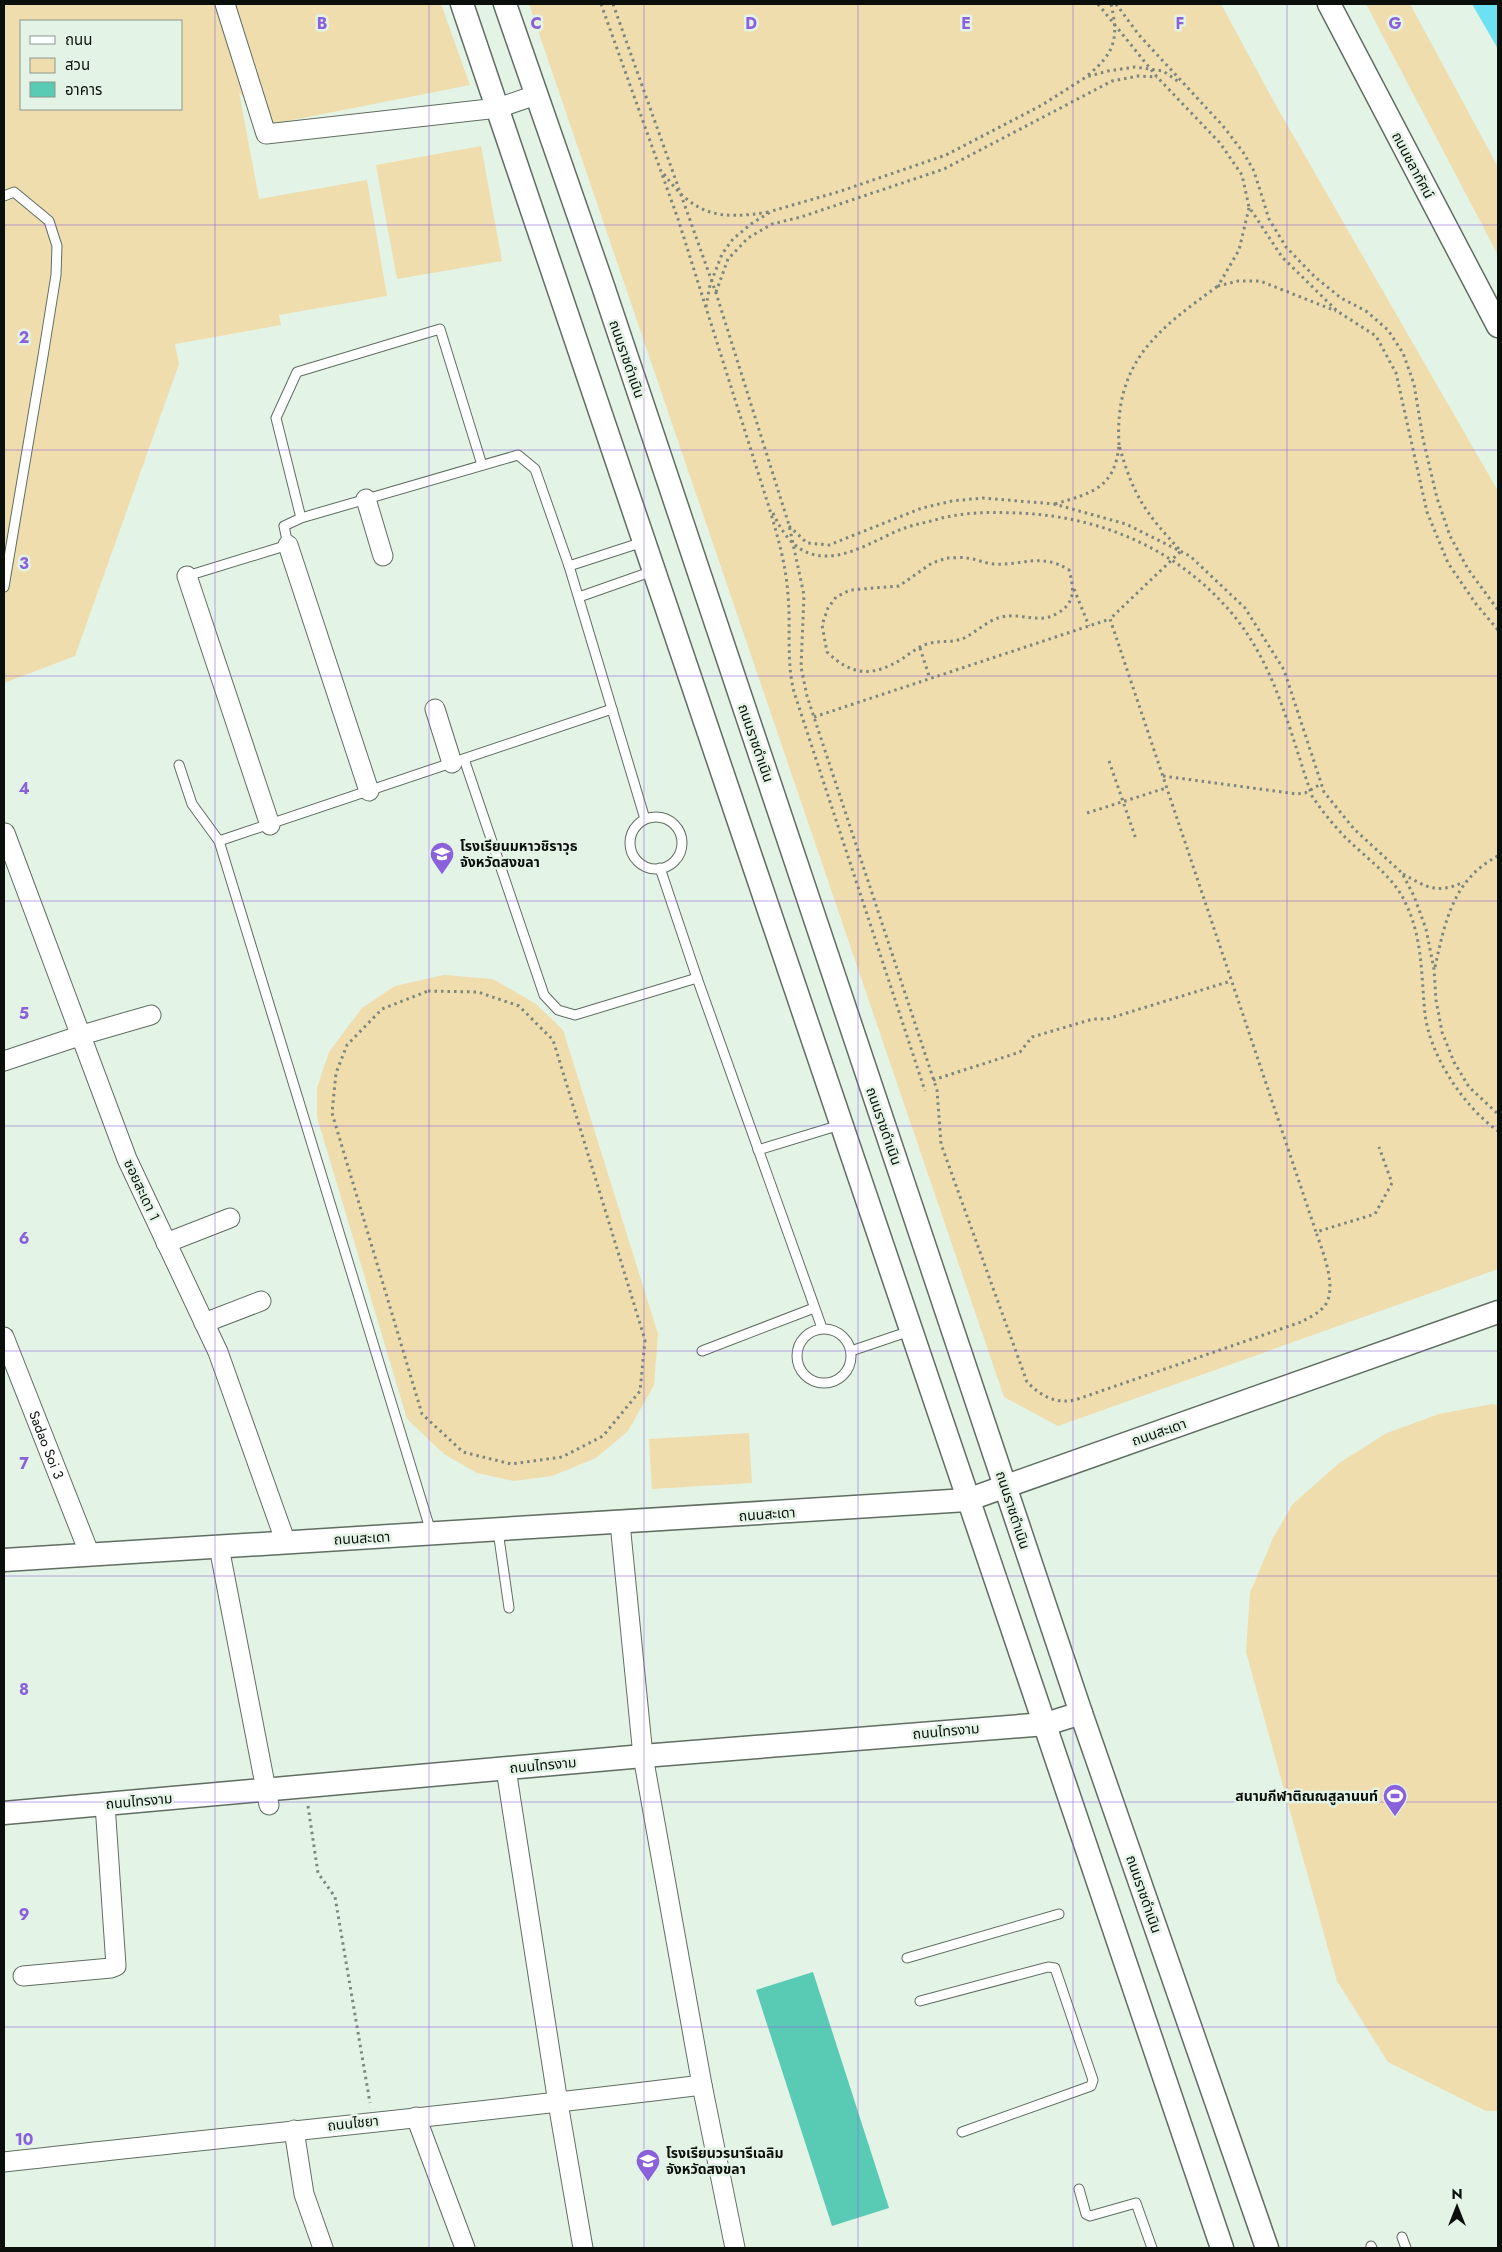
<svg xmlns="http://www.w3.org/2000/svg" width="1502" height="2252" font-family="Jost,'Noto Sans Thai',sans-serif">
<rect width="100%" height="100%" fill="#e3f3e5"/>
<g fill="#efddad" fill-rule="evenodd">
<path d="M4,4H441L470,85L267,125L239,92L259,199L367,180L387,296L279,315L281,325L175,344L179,364L75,656L4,683ZM21,21H181V109H21Z"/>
<path d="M529,4H1221L1274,102L1498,491V1269L1058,1426L1004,1397Z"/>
<path d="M1366,4H1410L1498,167V255Z"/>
<path d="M481,146L502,261L397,279L376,165Z"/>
<path d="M444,975L493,979L536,1004L563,1030L658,1334L654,1385L628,1431L596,1458L552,1476L514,1481L477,1473L444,1454L407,1419L317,1117V1088L329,1052L362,1008L395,986Z"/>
<path d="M1492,1404L1498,1405V2111H1486L1388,2062L1337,1981L1246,1652L1250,1593L1273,1538L1292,1505L1339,1463L1387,1433L1439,1414Z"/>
<path d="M749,1433L752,1483L652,1489L649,1439Z"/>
</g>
<path fill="#6ce1f3" d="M1472,4H1498V49Z"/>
<path fill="#59cbb5" d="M813,1972L889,2208L832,2226L756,1990Z"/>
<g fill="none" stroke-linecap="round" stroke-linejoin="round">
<defs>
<g id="service">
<path d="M4,196L14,192L49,221L57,246L56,275L43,356L4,587"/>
<path d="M301,518L276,418L297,372L440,329L482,465"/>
<path d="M569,566L643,542"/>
<path d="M187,576L288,545L284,526L301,518L518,455L535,469L569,566L645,819"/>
<path d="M579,597L653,571"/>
<path d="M464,759L544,995L558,1010L575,1015L697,978"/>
<path d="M179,765L192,804L219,841L431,1532"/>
<circle cx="656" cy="843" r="26"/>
<path d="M219,841L612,709"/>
<path d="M660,868L697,978L822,1328"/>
<path d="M758,1150L840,1125"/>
<circle cx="824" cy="1356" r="27"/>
<path d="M702,1351L814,1308"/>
<path d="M851,1351L910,1331"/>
<path d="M498,1531L509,1608"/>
<path d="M907,1958L1059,1914"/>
<path d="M920,2001L1048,1967L1055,1968L1093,2080L1091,2086L962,2132"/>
<path d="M1079,2189L1086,2214L1090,2216L1136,2203L1152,2248"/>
<path d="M1402,2237L1406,2248"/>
<path d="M1371,2246L1372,2248"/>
</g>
<g id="minor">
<path d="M225,4L266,134L498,108L536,95"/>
<path d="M366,499L383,556"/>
<path d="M288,545L369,791"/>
<path d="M187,576L270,825"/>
<path d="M435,709L452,763"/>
<path d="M5,833L127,1159L218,1352L286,1543"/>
<path d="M4,1061L82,1035L151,1015"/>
<path d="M166,1243L230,1218"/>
<path d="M204,1323L261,1301"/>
<path id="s1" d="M4,1337L90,1555"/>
<path d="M620,1523L643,1756L702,2085L735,2248"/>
<path d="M219,1547L269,1805"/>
<path d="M506,1769L558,2103L583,2248"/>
<path d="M23,1976L111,1968L116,1966L105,1804"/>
<path d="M416,2117L465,2248"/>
<path d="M294,2130L304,2194L323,2248"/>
<path d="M4,2162C236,2136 470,2114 702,2085"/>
</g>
<g id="tertiary">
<path d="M462,4L1222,2248"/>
<path d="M505,4L603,286L1081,1713L1267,2248"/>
<path d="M1329,4L1498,326"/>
<path d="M4,1560L967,1500L1498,1312"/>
<path d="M4,1813L643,1756L1046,1724L1081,1713"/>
</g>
</defs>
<use href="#service" stroke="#606e62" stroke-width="11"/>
<use href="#minor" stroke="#606e62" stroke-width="21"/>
<use href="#tertiary" stroke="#606e62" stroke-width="25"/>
<g stroke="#7c877e" stroke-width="3" stroke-dasharray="2.5 4" stroke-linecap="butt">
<path d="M601,4L678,219L768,504C777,534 786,564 788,595C791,627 786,660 794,692L925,1091"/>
<path d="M613,4L716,293L789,525L804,595L801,667L807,696L937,1090L941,1144L1027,1382C1041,1396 1055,1404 1075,1400L1301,1322C1310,1317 1322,1312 1327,1302C1336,1283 1322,1250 1316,1232"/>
<path d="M1098,4L1157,77L1220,143L1242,175L1249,207L1282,257L1337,311L1376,336L1396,373L1427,512L1448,563L1476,604L1498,630"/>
<path d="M1116,4L1139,35L1223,126L1243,152L1254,171L1269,219L1286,247L1315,277L1341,298L1366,311L1388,330L1403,353L1414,384L1423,439L1437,498L1450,536L1468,569L1498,610"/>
<path d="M1088,75C1115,53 1119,38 1111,4"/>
<path d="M664,174C695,216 719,220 769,212"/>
<path d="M1249,208L1239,250L1218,286L1238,281H1260L1336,311"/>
<path d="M716,292L728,259L748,238L772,224L801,217L944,169L1112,81L1138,76L1157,77"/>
<path d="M706,307L710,285L722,254L733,239L751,224L772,211L841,191L946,155L1042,105L1086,77L1108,71L1135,67L1163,71L1179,82"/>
<path d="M1119,445C1114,362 1157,330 1218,286"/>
<path d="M1055,504C1092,493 1115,488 1119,445C1133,495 1145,513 1181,551L1110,619"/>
<path d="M773,513C784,537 799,557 828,556C854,555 879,538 902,529C915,524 929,522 942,518C967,512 992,512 1017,513C1102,516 1180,550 1235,617C1277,670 1290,733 1312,796L1321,809C1329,819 1337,829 1346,838C1366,858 1393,876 1405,902C1423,938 1421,975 1425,1014C1430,1056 1464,1107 1498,1131"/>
<path d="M789,526L807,543L829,545L922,508L952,501L983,498L1054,504L1126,524L1190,556L1245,608L1284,670L1324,792L1354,829L1402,873L1414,896L1426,929L1434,969L1436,1000L1442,1032L1454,1062L1469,1087L1498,1114"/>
<path d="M947,558C953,558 961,557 967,558C976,559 984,563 993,564C1022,566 1041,552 1069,570C1074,588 1076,602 1058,613C1039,625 1021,612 1002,617C987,620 976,633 962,639C950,643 936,640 924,645C917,648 909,654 902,659C872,677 852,676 827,652L822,625L828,608L836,597L850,590L899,586L932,563Z"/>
<path d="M1074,589L1089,626"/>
<path d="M920,648L930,679"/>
<path d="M814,717L1110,619L1316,1232L1375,1214L1392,1183L1379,1147"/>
<path d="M1109,761L1136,839"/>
<path d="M1163,776L1297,794L1305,793L1321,784"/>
<path d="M1087,813L1166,788"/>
<path d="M1403,874C1428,888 1437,894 1464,882"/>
<path d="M1435,967C1445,922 1453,879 1498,856"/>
<path d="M428,991L478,992L519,1006L553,1040L645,1340L640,1391L603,1436L562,1457L511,1464L463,1452L422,1414L332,1113L336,1073L347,1045L382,1009Z"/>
<path d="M933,1080L1020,1052L1032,1037L1093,1019H1107L1231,981"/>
<path d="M308,1806L318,1873L335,1897L370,2103"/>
</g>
<use href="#service" stroke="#fff" stroke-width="9"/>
<use href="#minor" stroke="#fff" stroke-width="19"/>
<use href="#tertiary" stroke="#fff" stroke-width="22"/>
</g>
<path fill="none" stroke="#8b61db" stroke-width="1" stroke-opacity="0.55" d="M215,4V2248M429,4V2248M644,4V2248M858,4V2248M1073,4V2248M1287,4V2248M4,225H1498M4,450H1498M4,676H1498M4,901H1498M4,1126H1498M4,1351H1498M4,1576H1498M4,1802H1498M4,2027H1498"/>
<defs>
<symbol id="school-pin" viewBox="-11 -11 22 30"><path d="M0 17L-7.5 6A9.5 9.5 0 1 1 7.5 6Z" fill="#8b61db" stroke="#e3f3e5"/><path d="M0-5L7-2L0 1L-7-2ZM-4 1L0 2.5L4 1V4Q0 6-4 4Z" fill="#fff"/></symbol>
<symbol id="stadium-pin" viewBox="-11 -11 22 30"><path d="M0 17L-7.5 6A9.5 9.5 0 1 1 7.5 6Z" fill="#8b61db" stroke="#e3f3e5"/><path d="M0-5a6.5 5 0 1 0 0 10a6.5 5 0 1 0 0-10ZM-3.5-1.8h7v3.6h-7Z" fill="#fff"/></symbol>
</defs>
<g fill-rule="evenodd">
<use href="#school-pin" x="428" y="840" width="28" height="38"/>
<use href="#stadium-pin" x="1381" y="1782" width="28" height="38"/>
<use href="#school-pin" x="634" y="2147" width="28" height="38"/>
</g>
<g text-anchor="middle" stroke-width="5" stroke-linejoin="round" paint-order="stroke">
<g font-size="14" fill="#0a0f0b" stroke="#e3f3e5">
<text transform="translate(1413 165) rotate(62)" y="5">ถนนชลาทัศน์</text>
<text transform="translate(627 359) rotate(71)" y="5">ถนนราชดำเนิน</text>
<text transform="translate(756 743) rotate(71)" y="5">ถนนราชดำเนิน</text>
<text transform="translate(884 1126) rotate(71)" y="5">ถนนราชดำเนิน</text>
<text transform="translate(142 1190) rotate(65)" y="5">ซอยสะเดา 1</text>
<text transform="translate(1159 1432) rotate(-19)" y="5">ถนนสะเดา</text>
<text dy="5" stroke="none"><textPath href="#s1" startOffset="116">Sadao Soi 3</textPath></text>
<text transform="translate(1013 1510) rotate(72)" y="5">ถนนราชดำเนิน</text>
<text transform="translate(767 1514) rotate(-4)" y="5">ถนนสะเดา</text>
<text transform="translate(362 1538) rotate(-3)" y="5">ถนนสะเดา</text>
<text transform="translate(946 1731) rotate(-5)" y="5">ถนนไทรงาม</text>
<text transform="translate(543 1765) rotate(-5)" y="5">ถนนไทรงาม</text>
<text transform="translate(139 1801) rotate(-5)" y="5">ถนนไทรงาม</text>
<text transform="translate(1144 1894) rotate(71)" y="5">ถนนราชดำเนิน</text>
<text transform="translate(353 2123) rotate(-6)" y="5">ถนนไชยา</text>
</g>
<g font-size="14" font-weight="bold" fill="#0a0f0b" stroke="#e3f3e5" text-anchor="start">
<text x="460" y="851">โรงเรียนมหาวชิราวุธ<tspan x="460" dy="16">จังหวัดสงขลา</tspan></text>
<text x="1378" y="1801" text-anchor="end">สนามกีฬาติณณสูลานนท์</text>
<text x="666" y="2158">โรงเรียนวรนารีเฉลิม<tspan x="666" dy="16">จังหวัดสงขลา</tspan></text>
</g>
</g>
<g font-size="16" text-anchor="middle" font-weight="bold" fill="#8b61db" stroke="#e3f3e5" stroke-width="5" stroke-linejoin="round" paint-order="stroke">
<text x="322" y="29">B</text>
<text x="536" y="29">C</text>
<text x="751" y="29">D</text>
<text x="966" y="29">E</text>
<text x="1180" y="29">F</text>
<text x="1395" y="29">G</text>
<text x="24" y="343">2</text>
<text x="24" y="569">3</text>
<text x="24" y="794">4</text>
<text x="24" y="1019">5</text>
<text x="24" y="1244">6</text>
<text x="24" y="1469">7</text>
<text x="24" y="1695">8</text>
<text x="24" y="1920">9</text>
<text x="24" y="2145">10</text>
</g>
<rect width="1502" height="2252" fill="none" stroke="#0a0f0b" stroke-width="10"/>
<rect x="20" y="20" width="162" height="90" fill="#e3f3e5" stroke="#8c988e"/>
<rect x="30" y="36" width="25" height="8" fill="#ffffff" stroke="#8c988e"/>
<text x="65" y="45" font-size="15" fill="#0a0f0b">ถนน</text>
<rect x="30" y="58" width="25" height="15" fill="#efddad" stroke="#8c988e"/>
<text x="65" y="70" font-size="15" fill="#0a0f0b">สวน</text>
<rect x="30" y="82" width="25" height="15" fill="#59cbb5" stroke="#8c988e"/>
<text x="65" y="95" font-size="15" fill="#0a0f0b">อาคาร</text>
<g transform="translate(1457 2207)" stroke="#e3f3e5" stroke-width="4" paint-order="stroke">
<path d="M0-4L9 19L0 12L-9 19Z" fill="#0a0f0b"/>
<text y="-8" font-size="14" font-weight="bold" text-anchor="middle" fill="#0a0f0b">N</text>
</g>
</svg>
